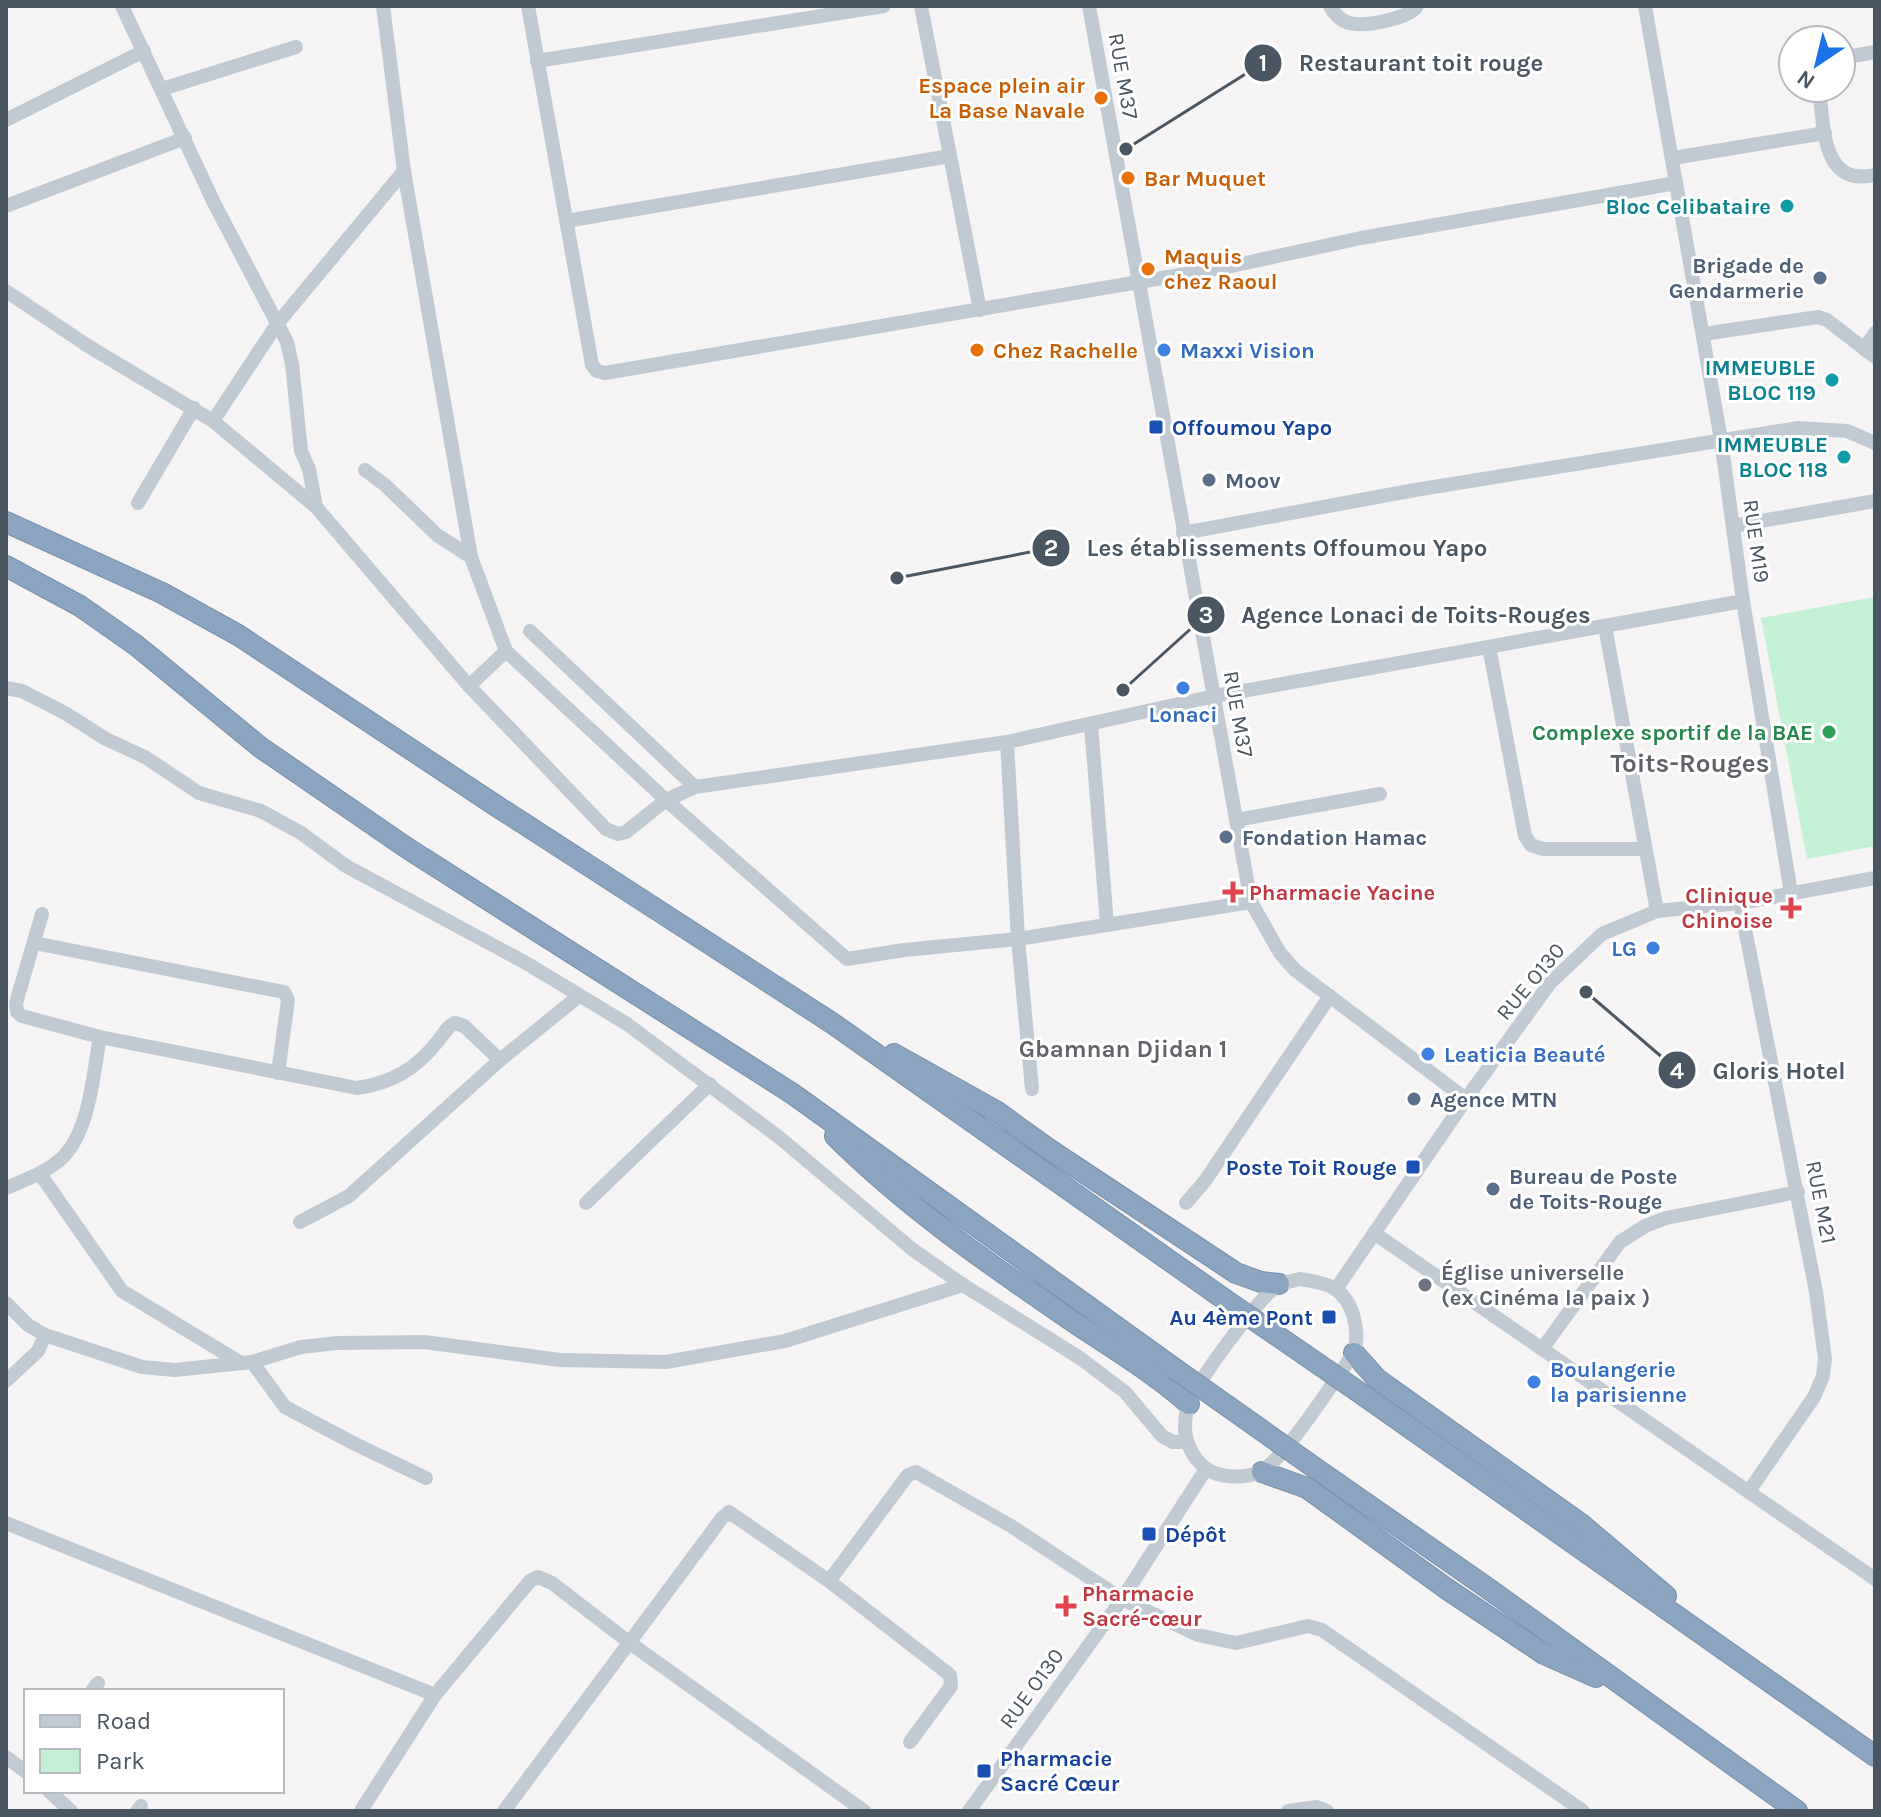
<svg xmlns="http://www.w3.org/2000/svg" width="1881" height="1817" font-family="Karla,sans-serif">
<rect width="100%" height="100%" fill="#f5f3f3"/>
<path fill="#c3f1d5" d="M1875,597V846L1807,859L1761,618Z"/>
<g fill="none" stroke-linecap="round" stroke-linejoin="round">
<defs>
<g id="highway">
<path d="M6,522L162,593L238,635L498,807L832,1023L1224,1299"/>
<path d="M6,566L80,606L137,646L260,747L407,848L793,1094L1175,1369"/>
<path d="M894,1054L996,1111L1050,1150L1236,1273L1261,1282L1279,1284"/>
<path d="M835,1136C907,1208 992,1266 1075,1323C1114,1349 1154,1373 1189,1404"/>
<path d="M1354,1353L1377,1379L1581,1524L1666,1596"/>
<path d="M1366,1397L1875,1756"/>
<path d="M1315,1468L1486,1587L1797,1811"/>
<path d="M1262,1472L1307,1488L1447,1589L1544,1654L1596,1677"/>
</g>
</defs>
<use href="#highway" stroke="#7690ad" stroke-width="22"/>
<g stroke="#c1cad2" stroke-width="14">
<path d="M122,6L214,203L287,342L292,364L301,451L309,469L316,507"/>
<path d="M383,6L404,171L471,557L506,651L666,800L847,959L904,950L1018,939L1251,902"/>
<path d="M528,6L592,365L597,371L605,373L1227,267L1361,238L1676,183"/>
<path d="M921,6L980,310"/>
<path d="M1089,6L1251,902L1280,953L1295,970L1466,1099"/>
<path d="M1330,6C1334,14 1340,20 1349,23C1364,27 1409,19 1417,6"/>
<path d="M1645,6L1721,440L1743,601L1791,893"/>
<path d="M1841,58L1875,52"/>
<path d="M537,61L884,6"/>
<path d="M1819,88C1824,126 1821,187 1875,175"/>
<path d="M162,89L296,47"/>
<path d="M6,120L144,51"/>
<path d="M1673,158L1825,133"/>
<path d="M6,206L185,138"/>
<path d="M566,221L950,156"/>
<path d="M6,291L88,346L213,421L316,507L469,686L606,829L618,834L626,832L666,800L695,787L1007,742L1215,696L1743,601"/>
<path d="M1703,334L1818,317L1827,320L1875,357"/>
<path d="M1864,349L1875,333"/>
<path d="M213,421L277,324L404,171"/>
<path d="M365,470L385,485L437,535L471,557"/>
<path d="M138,503L194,408"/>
<path d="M1733,526L1875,501"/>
<path d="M1183,533L1415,490L1798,428L1847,431L1875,443"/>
<path d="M1605,626L1657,911"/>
<path d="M530,631L695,787"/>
<path d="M1489,647L1525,836L1531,845L1543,849H1645"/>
<path d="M469,686L506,651"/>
<path d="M6,688L22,691L65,713L106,739L145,757L199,793L261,811L301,833L346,866L526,963L627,1024L780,1138L912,1249L963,1285L1080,1358L1125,1392L1162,1436L1173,1442H1187"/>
<path d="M1091,725L1107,924"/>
<path d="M1007,742L1018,939L1032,1089"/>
<path d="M1236,820L1380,794"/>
<path d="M1740,903L1816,1292L1825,1359L1823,1376L1814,1397L1749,1491"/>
<path d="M34,943L284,992L288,1000L278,1073"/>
<path d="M100,1037L357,1088C392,1083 416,1069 438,1041C444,1034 446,1027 455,1023L464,1026L500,1060"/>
<path d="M40,1174L122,1291L241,1363"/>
<path d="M6,1188C25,1180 45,1173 61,1159C90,1132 93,1074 100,1037L22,1016L17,1012L16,1003L42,914"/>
<path d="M586,1203L710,1084"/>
<path d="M1186,1203L1205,1181L1330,996"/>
<path d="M300,1222L349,1196L500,1060L579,996"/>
<path d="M1374,1233L1875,1579"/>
<path d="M1300,1279C1311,1281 1322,1282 1332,1287C1354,1299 1360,1331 1354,1353C1337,1377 1283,1461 1260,1472C1246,1478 1226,1478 1212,1472C1196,1464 1185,1445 1185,1427C1185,1419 1186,1410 1189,1403C1199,1379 1256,1301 1277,1286C1284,1282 1292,1281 1300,1279Z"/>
<path d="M1336,1289L1466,1099L1550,983L1602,934L1657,911L1740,903L1875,878"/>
<path d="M6,1303L28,1325L45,1335L142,1367L175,1370L252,1362L301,1347L337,1343L424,1342L560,1360L666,1362L785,1341L963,1285"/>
<path d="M1542,1349L1620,1242L1645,1226L1666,1218L1798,1192"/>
<path d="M252,1362L285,1407L355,1444L426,1478"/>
<path d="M6,1381L38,1351L45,1335"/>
<path d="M6,1523L435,1695L530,1581L538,1577L552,1583L630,1643L864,1811"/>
<path d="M829,1581L908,1475L916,1472L1011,1526L1122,1599L1198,1635L1236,1643L1308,1626L1322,1630L1583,1811"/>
<path d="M92,1691L98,1683"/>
<path d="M6,1757L26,1772"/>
<path d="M49,1791L71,1811"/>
<path d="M362,1809L435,1695"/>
<path d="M137,1811L141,1806"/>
<path d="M504,1811L722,1518L729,1512L829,1581L950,1675L951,1686L910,1742"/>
<path d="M969,1811L1122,1599L1206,1469"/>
<path d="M1288,1811L1317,1807L1327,1811"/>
</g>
<use href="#highway" stroke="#8ba5c1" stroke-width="20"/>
<defs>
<g id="highway-bridge">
<path d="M1224,1299L1366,1397"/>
<path d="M1175,1369L1315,1468"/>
</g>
</defs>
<use href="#highway-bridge" stroke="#7690ad" stroke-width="22" stroke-linecap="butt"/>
<use href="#highway-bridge" stroke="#8ba5c1" stroke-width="20"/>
</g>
<g fill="#e8710a" stroke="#fff" stroke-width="3">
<circle cx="1101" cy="98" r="8"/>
<circle cx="1128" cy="178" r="8"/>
<circle cx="1148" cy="269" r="8"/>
<circle cx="977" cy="350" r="8"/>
</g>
<g fill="#0f9aa8" stroke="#fff" stroke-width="3">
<circle cx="1787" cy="206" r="8"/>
<circle cx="1832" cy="380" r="8"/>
<circle cx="1844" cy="457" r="8"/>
</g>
<g fill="#5c6f8a" stroke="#fff" stroke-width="3">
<circle cx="1820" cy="278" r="8"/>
<circle cx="1209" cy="480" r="8"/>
<circle cx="1226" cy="837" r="8"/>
<circle cx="1414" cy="1099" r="8"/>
<circle cx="1493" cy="1189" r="8"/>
</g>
<g fill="#3f7fe0" stroke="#fff" stroke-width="3">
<circle cx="1164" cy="350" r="8"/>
<circle cx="1183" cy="688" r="8"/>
<circle cx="1653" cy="948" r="8"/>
<circle cx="1428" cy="1054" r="8"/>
<circle cx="1534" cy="1382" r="8"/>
</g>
<g fill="#1a4fb4" stroke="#fff" stroke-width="3">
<rect x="1148" y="419" width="16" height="16" rx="4"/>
<rect x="1405" y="1159" width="16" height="16" rx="4"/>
<rect x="1321" y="1309" width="16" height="16" rx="4"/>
<rect x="1141" y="1526" width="16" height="16" rx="4"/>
<rect x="976" y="1763" width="16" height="16" rx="4"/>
</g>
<circle fill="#2e9e5b" stroke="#fff" stroke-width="3" cx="1829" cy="732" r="8"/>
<g fill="#e0444e" stroke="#fff" stroke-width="3">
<path d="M1229 880h8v8h8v8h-8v8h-8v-8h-8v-8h8z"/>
<path d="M1787 896h8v8h8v8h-8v8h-8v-8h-8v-8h8z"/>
<path d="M1062 1594h8v8h8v8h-8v8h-8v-8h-8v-8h8z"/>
</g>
<circle fill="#6b7280" stroke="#fff" stroke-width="3" cx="1425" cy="1285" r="8"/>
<g text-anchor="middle" stroke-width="6" stroke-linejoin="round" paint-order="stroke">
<g font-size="22" fill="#4a5661" stroke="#fff">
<text transform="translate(1124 76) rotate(80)" y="8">RUE M37</text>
<text transform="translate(1757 541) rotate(82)" y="8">RUE M19</text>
<text transform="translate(1239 714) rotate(80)" y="8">RUE M37</text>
<text transform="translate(1530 981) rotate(-50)" y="8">RUE O130</text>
<text transform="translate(1822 1202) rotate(79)" y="8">RUE M21</text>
<text transform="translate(1031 1688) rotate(-54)" y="8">RUE O130</text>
</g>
<g font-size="22" font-weight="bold" fill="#c56008" stroke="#fff" text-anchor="start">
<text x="1085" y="93" text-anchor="end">Espace plein air<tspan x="1085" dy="25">La Base Navale</tspan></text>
<text x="1144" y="186">Bar Muquet</text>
<text x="1164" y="264">Maquis<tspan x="1164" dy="25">chez Raoul</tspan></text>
<text x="993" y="358">Chez Rachelle</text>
</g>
<g font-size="22" font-weight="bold" fill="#0d838f" stroke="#fff" text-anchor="end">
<text x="1771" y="214">Bloc Celibataire</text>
<text x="1816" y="375">IMMEUBLE<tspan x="1816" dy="25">BLOC 119</tspan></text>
<text x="1828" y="452">IMMEUBLE<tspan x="1828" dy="25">BLOC 118</tspan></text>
</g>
<g font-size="22" font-weight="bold" fill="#4e5e75" stroke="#fff" text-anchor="start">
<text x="1804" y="273" text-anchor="end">Brigade de<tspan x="1804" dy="25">Gendarmerie</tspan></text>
<text x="1225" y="488">Moov</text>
<text x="1242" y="845">Fondation Hamac</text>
<text x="1430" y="1107">Agence MTN</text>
<text x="1509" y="1184">Bureau de Poste<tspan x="1509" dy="25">de Toits-Rouge</tspan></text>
</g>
<g font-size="22" font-weight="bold" fill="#366cbe" stroke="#fff" text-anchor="start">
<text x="1180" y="358">Maxxi Vision</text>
<text x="1183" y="722" text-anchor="middle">Lonaci</text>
<text x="1637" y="956" text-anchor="end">LG</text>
<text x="1444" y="1062">Leaticia Beauté</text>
<text x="1550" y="1377">Boulangerie<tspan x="1550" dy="25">la parisienne</tspan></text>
</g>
<g font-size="22" font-weight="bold" fill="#164399" stroke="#fff" text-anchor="start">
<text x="1172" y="435">Offoumou Yapo</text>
<text x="1397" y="1175" text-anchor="end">Poste Toit Rouge</text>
<text x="1313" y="1325" text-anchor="end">Au 4ème Pont</text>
<text x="1165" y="1542">Dépôt</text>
<text x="1000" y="1766">Pharmacie<tspan x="1000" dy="25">Sacré Cœur</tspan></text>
</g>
<g font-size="22" font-weight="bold" fill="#27864d" stroke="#fff" text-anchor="end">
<text x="1813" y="740">Complexe sportif de la BAE</text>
</g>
<g font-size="22" font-weight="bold" fill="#be3a42" stroke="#fff" text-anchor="start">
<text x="1249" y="900">Pharmacie Yacine</text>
<text x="1773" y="903" text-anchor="end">Clinique<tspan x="1773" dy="25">Chinoise</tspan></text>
<text x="1082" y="1601">Pharmacie<tspan x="1082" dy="25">Sacré-cœur</tspan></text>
</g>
<g font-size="22" font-weight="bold" fill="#5b616d" stroke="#fff" text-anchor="start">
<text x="1441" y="1280">Église universelle<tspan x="1441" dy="25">(ex Cinéma la paix )</tspan></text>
</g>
<g font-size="24" font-weight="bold" fill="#5f6368" stroke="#fff">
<text x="1123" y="1057">Gbamnan Djidan 1</text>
</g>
<g font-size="26" font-weight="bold" fill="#5f6368" stroke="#fff">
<text x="1690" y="772">Toits-Rouges</text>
</g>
</g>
<path fill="none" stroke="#4a5661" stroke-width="3" d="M1126 149L1263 63M897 578L1051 548M1123 690L1206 615M1586 992L1677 1070"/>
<g fill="#4a5661" stroke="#fff" stroke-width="3">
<circle cx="1126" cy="149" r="8"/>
<circle cx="897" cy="578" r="8"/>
<circle cx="1123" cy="690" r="8"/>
<circle cx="1586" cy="992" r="8"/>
<circle cx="1263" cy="63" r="20"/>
<circle cx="1051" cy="548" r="20"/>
<circle cx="1206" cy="615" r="20"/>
<circle cx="1677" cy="1070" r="20"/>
</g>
<g font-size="24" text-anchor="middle" font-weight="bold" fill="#fff">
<text x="1263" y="71">1</text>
<text x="1051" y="556">2</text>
<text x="1206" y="623">3</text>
<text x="1677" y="1079">4</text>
</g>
<g font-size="24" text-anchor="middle" font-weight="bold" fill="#4a5661" stroke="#fff" stroke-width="6" stroke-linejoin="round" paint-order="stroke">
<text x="1421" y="71">Restaurant toit rouge</text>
<text x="1287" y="556">Les établissements Offoumou Yapo</text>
<text x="1416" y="623">Agence Lonaci de Toits-Rouges</text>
<text x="1779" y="1079">Gloris Hotel</text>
</g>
<rect width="1881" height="1817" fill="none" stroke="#4a5661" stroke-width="16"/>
<rect x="24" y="1689" width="260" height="104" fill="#ffffff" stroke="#b7bbc0" stroke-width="2"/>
<rect x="40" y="1715" width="40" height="12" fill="#c1cad2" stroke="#b7bbc0" stroke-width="2"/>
<text x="96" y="1729" font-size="24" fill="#4a5661">Road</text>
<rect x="40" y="1749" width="40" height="24" fill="#c3f1d5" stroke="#b7bbc0" stroke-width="2"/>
<text x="96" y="1769" font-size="24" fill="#4a5661">Park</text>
<g transform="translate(1817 64) rotate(215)"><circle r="38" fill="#ffffff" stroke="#b7bbc0" stroke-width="2"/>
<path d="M0-6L14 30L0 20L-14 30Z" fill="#1a73e8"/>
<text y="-12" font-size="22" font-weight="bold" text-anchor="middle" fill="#4a5661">N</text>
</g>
</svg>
